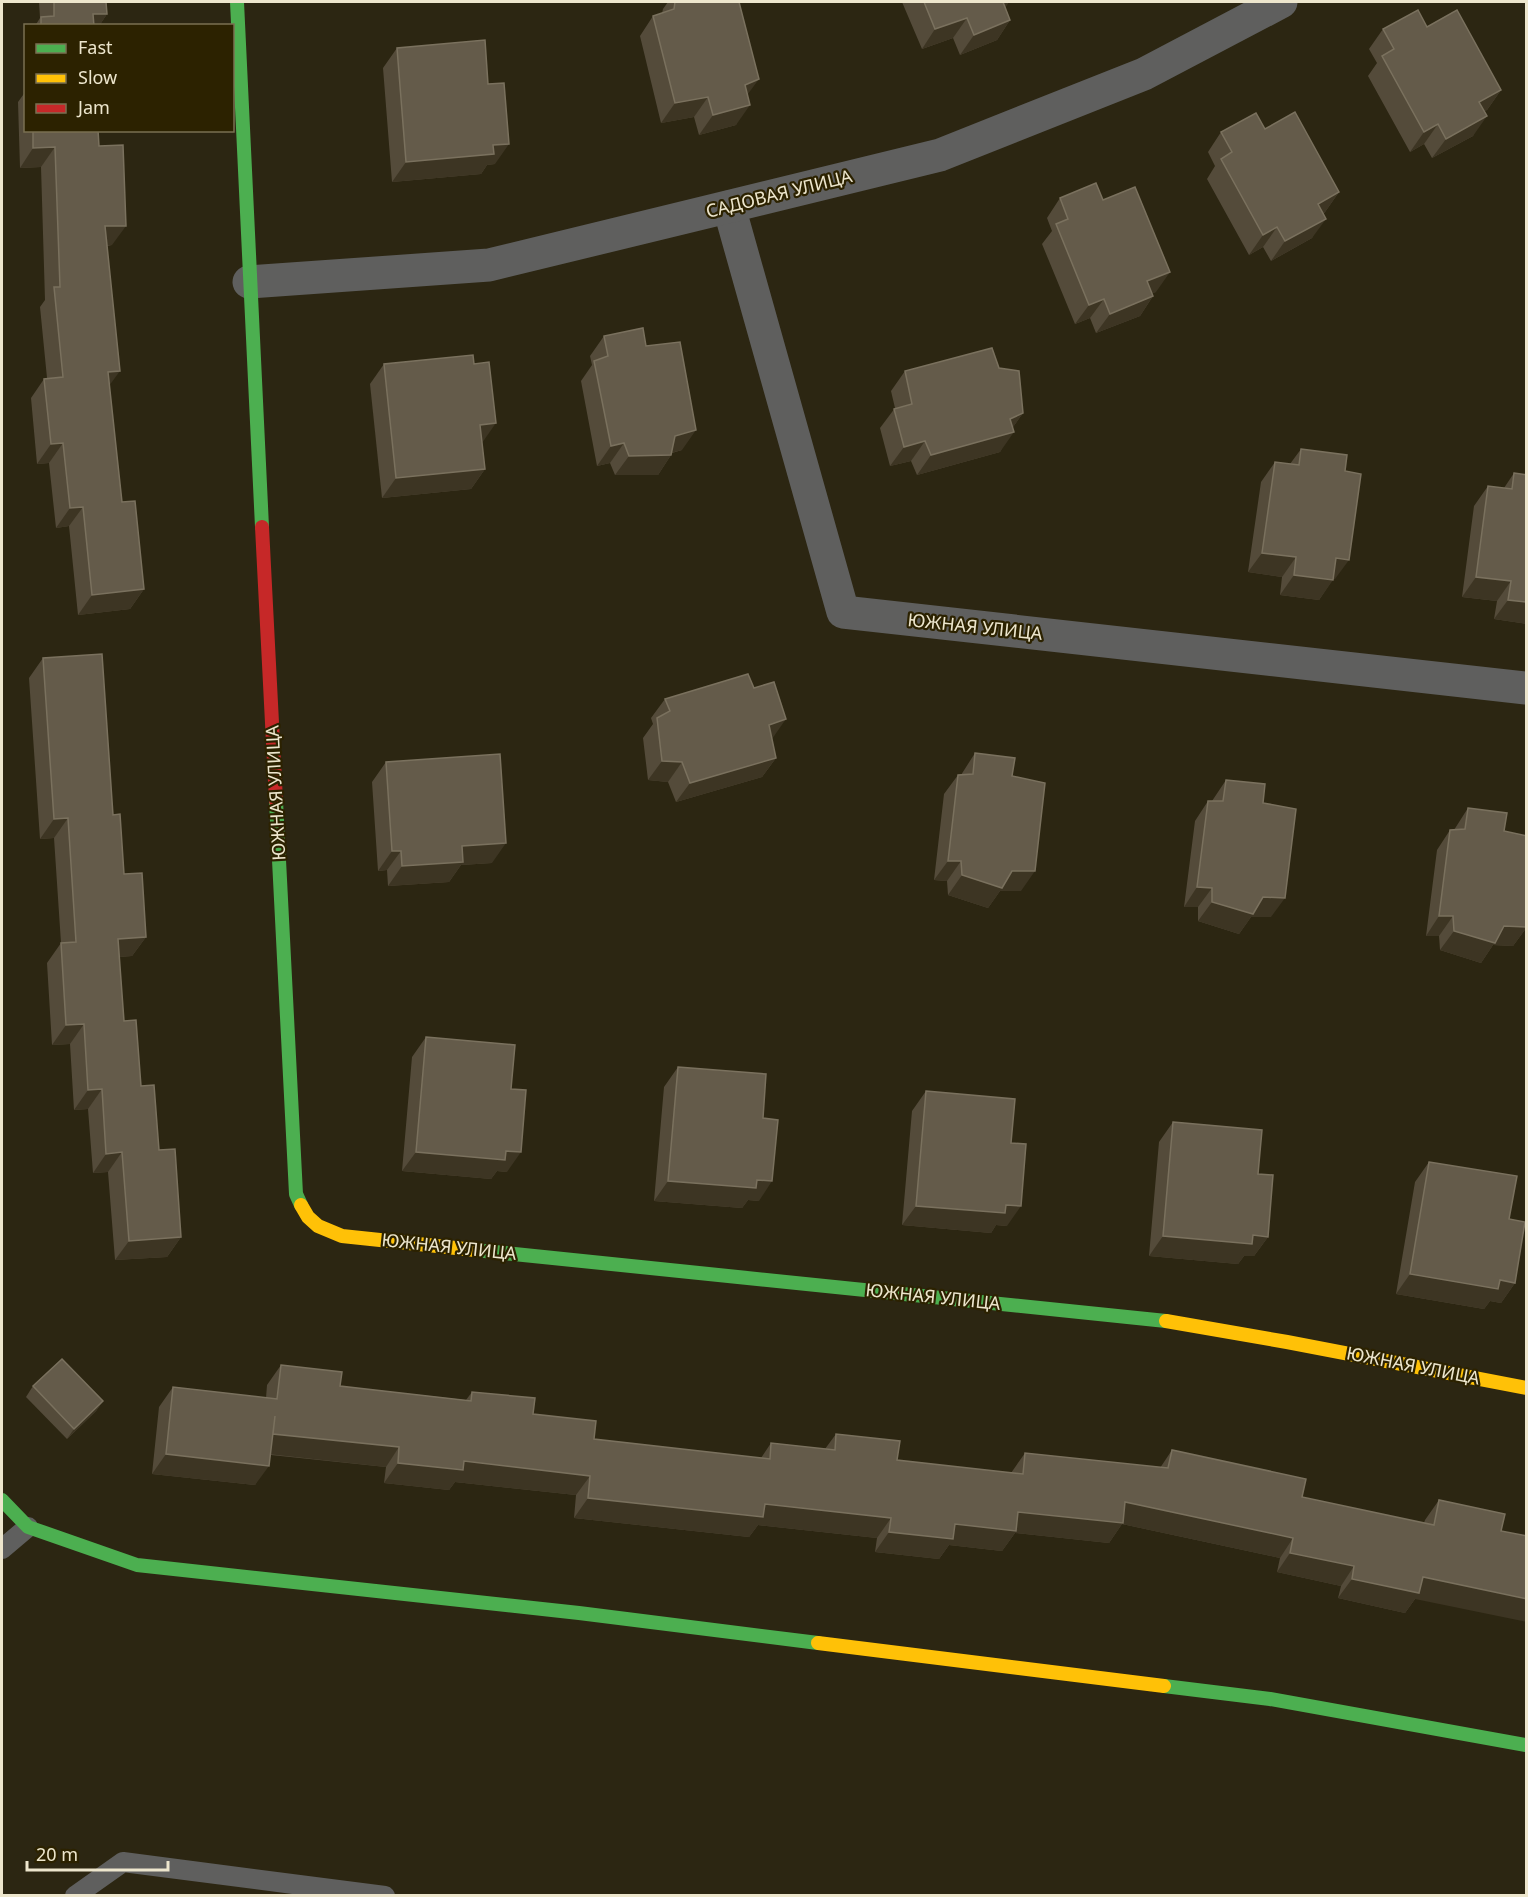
<svg xmlns="http://www.w3.org/2000/svg" width="1528" height="1897" font-family="'Noto Sans',sans-serif">
<rect width="100%" height="100%" fill="#2c2612"/>
<g fill="none" stroke-linecap="round" stroke-linejoin="round">
<g stroke="#5f5f5e" stroke-width="20">
<path d="M2,1549L28,1527"/>
<path d="M75,1896L123,1862L385,1896"/>
</g>
<g stroke="#5f5f5e" stroke-width="33">
<path d="M729,207L843,612L1526,688"/>
<path d="M249,282L489,265L940,155L1144,74L1281,2"/>
</g>
<g stroke="#4caf50" stroke-width="14">
<path d="M237,2L262,527"/>
<path d="M276,801L296,1194L301,1205"/>
<path d="M475,1250L1166,1321"/>
<path d="M2,1500L28,1527L137,1565L579,1613L818,1643"/>
<path d="M1164,1686L1270,1699L1526,1745"/>
</g>
<g stroke="#ffc107" stroke-width="14">
<path d="M301,1205L308,1217L318,1226L342,1236L475,1250"/>
<path d="M1166,1321L1287,1342L1526,1388"/>
<path d="M818,1643L1164,1686"/>
</g>
<path stroke="#c62828" stroke-width="14" d="M262,527L276,801"/>
</g>
<g fill="#544b3a">
<path d="M39,2H106L107,14L99,26H35L40,18Z"/>
<path d="M668,2H739L748,94L736,125L699,135L694,117L661,123L640,36L653,16L662,13L663,9Z"/>
<path d="M902,2H1009L1005,7L1010,20L997,40L960,55L953,38L922,49Z"/>
<path d="M1427,27L1501,90L1487,110L1484,111L1473,136L1432,158L1424,144L1410,152L1368,76L1377,63L1369,49L1383,29Z"/>
<path d="M397,48L495,164L487,165L481,174L392,182L383,68Z"/>
<path d="M26,91V130H98L99,146L112,245L107,246L109,386L122,502L144,589L130,609L78,615L69,526L56,528L49,463L37,464L31,398L44,379L47,378L40,307L45,300L41,167L20,168L18,102Z"/>
<path d="M1265,129L1339,192L1325,212L1323,214L1312,238L1271,261L1263,247L1249,255L1207,179L1215,166L1208,152L1221,132Z"/>
<path d="M1060,198L1156,292L1152,293L1153,296L1140,316L1096,333L1090,318L1075,324L1042,244L1052,231L1047,218Z"/>
<path d="M604,336L646,346L682,450L672,453L671,455L658,475H615L610,463L597,466L581,381L592,365L590,356Z"/>
<path d="M384,364L482,442L485,469L471,489L382,498L370,384Z"/>
<path d="M999,368L1023,413L1013,427L1000,452L917,475L911,461L890,466L880,428L895,408L891,391L905,371Z"/>
<path d="M1301,449L1345,471L1335,579H1333L1319,600L1280,595L1282,577L1248,572L1261,482L1275,462L1290,464Z"/>
<path d="M1514,473L1527,624L1494,619L1497,601L1462,597L1474,506L1488,486L1504,488Z"/>
<path d="M43,658L113,815L124,874L146,937L132,956L119,957L124,1021L141,1086L159,1150L181,1237L167,1257L115,1260L108,1172L93,1173L88,1109L74,1110L70,1044L52,1045L47,963L61,943L54,838L40,839L29,678Z"/>
<path d="M665,699L772,739L776,758L762,777L676,802L668,782L648,780L643,738L653,724L651,718Z"/>
<path d="M975,753L1012,776L1021,891H1000L988,908L948,895L947,881L934,880L944,794L958,775H961Z"/>
<path d="M386,762L492,863L461,865L449,882L388,886L387,870L378,871L372,782Z"/>
<path d="M1226,780L1263,803L1271,917H1251L1239,934L1198,921V907H1184L1195,821L1208,801H1212Z"/>
<path d="M1468,808L1504,831L1527,927L1513,946L1493,945L1481,963L1440,950L1439,936H1426L1437,850L1450,830H1454Z"/>
<path d="M426,1037L511,1089L507,1172L497,1171L491,1179L402,1171L412,1057Z"/>
<path d="M678,1067L763,1118L759,1201L748,1200L742,1208L654,1201L664,1087Z"/>
<path d="M926,1091L1011,1143L1007,1226L996,1225L991,1233L902,1225L912,1111Z"/>
<path d="M1173,1122L1258,1174L1268,1237L1254,1256H1244L1238,1264L1149,1256L1159,1142Z"/>
<path d="M1429,1162L1509,1219L1515,1283L1501,1303L1490,1301L1484,1309L1396,1294L1415,1182Z"/>
<path d="M281,1365L340,1386L466,1400L472,1392L533,1414L594,1439L761,1458L771,1443L825,1449L836,1434L897,1460L1011,1473L1025,1453L1160,1468L1172,1450L1302,1497L1424,1523L1425,1520L1439,1500L1505,1514L1415,1599L1405,1613L1338,1598L1341,1586L1277,1572L1280,1558L1122,1524L1109,1543L1015,1533L1002,1551L949,1545L939,1559L875,1552L877,1538L758,1525L749,1537L574,1518L576,1495L455,1482L449,1490L384,1483L386,1467L271,1455L255,1485L152,1474L159,1407L173,1387L266,1398L267,1385Z"/>
<path d="M33,1386L103,1401L96,1411L67,1439L26,1397Z"/>
</g>
<g fill="#3d3523">
<path d="M1002,2H1009L1001,13Z"/>
<path d="M93,14H107L99,26H85Z"/>
<path d="M967,18L953,38L922,49L935,29Z"/>
<path d="M1010,20L997,40L960,55L974,35Z"/>
<path d="M759,79L745,98V85Z"/>
<path d="M1501,90L1487,110L1466,122L1479,102Z"/>
<path d="M708,97L694,117L661,123L675,103Z"/>
<path d="M750,105L736,125L699,135L713,115Z"/>
<path d="M1487,116L1473,136L1432,158L1446,139Z"/>
<path d="M1438,124L1424,144L1410,152L1424,132Z"/>
<path d="M509,144L495,164L487,165L481,174L392,182L406,162L493,145Z"/>
<path d="M55,147L41,167L20,168L33,148Z"/>
<path d="M1339,192L1325,212L1304,224L1318,204Z"/>
<path d="M1326,219L1312,238L1271,261L1285,241Z"/>
<path d="M105,226H126L112,245L91,246Z"/>
<path d="M1277,227L1263,247L1249,255L1263,235Z"/>
<path d="M1170,272L1156,292L1133,301L1147,281Z"/>
<path d="M1153,296L1140,316L1096,333L1110,314Z"/>
<path d="M1104,299L1090,318L1075,324L1089,305Z"/>
<path d="M120,371L106,390L108,372Z"/>
<path d="M1023,413L1009,433L1014,432L1000,452L917,475L931,455Z"/>
<path d="M496,423L482,443L480,425Z"/>
<path d="M696,430L682,450L663,455H671L658,475H615L629,456L675,436Z"/>
<path d="M925,441L911,461L890,466L904,447Z"/>
<path d="M63,443L49,463L37,464L51,444Z"/>
<path d="M624,443L610,463L597,466L611,446Z"/>
<path d="M485,469L471,489L382,498L396,478Z"/>
<path d="M83,507L69,526L56,528L70,508Z"/>
<path d="M1262,553L1296,557L1282,577L1248,572Z"/>
<path d="M1336,558L1349,560L1335,579L1322,578Z"/>
<path d="M1294,575L1333,580L1319,600L1280,595Z"/>
<path d="M1476,577L1511,581L1497,601L1462,597Z"/>
<path d="M144,589L130,609L78,615L92,595Z"/>
<path d="M1508,600L1527,602V624L1494,619Z"/>
<path d="M786,719L772,739L769,725Z"/>
<path d="M776,758L762,777L676,802L690,783Z"/>
<path d="M662,761L682,762L668,782L648,780Z"/>
<path d="M68,818L54,838L40,839L54,819Z"/>
<path d="M506,843L492,863L461,865L449,882L388,886L402,866L462,846Z"/>
<path d="M392,851H401L387,870L378,871Z"/>
<path d="M948,861H961L947,881L934,880Z"/>
<path d="M1012,871H1035L1021,891H1000L988,908L948,895L962,875Z"/>
<path d="M1197,887L1212,888L1198,907H1184Z"/>
<path d="M1263,897L1285,898L1271,917H1251L1239,934L1198,921L1212,902Z"/>
<path d="M1439,916H1453L1439,936H1426Z"/>
<path d="M1504,926L1527,927L1513,946L1493,945L1481,963L1440,950L1454,931Z"/>
<path d="M146,937L132,956L104,958L118,939Z"/>
<path d="M84,1024L70,1044L52,1045L66,1025Z"/>
<path d="M102,1089L88,1109L74,1110L88,1090Z"/>
<path d="M506,1151L521,1152L507,1172L497,1171L491,1179L402,1171L416,1152Z"/>
<path d="M122,1152L108,1172L93,1173L106,1154Z"/>
<path d="M757,1180L772,1181L759,1201L748,1200L742,1208L654,1201L668,1181Z"/>
<path d="M1006,1205L1021,1206L1007,1226L996,1225L991,1233L902,1225L916,1206Z"/>
<path d="M1253,1235L1268,1237L1254,1256H1244L1238,1264L1149,1256L1163,1236Z"/>
<path d="M181,1237L167,1257L115,1260L129,1241Z"/>
<path d="M1410,1274L1500,1280L1515,1283L1501,1303L1490,1301L1484,1309L1396,1294Z"/>
<path d="M103,1401L96,1411L67,1439L74,1429Z"/>
<path d="M273,1434L399,1447L386,1467L259,1453Z"/>
<path d="M166,1454L269,1466L255,1485L152,1474Z"/>
<path d="M464,1461L590,1476L576,1495L455,1482L449,1490L384,1483L398,1463Z"/>
<path d="M588,1498L765,1504L891,1518L877,1538L758,1525L749,1537L574,1518Z"/>
<path d="M1125,1502L1293,1538L1280,1558L1122,1524L1109,1543L1015,1533L1002,1551L949,1545L939,1559L875,1552L889,1532L955,1524L1018,1512Z"/>
<path d="M1290,1553L1354,1566L1341,1586L1277,1572Z"/>
<path d="M1423,1577L1527,1599V1622L1415,1599L1405,1613L1338,1598L1352,1579Z"/>
</g>
<g fill="#645b4a" stroke="#7a715e" stroke-width="1.5">
<path d="M54,2H106L107,14H93L94,26H41V17L54,16Z"/>
<path d="M675,2H739L759,79L745,85L750,105L713,115L708,97L675,103L653,16L674,9Z"/>
<path d="M924,2H1003L1010,20L974,35L967,18L935,29Z"/>
<path d="M1418,10L1427,27L1457,10L1501,90L1479,102L1487,116L1446,139L1438,124L1424,132L1382,56L1394,49L1383,29Z"/>
<path d="M485,40L488,84L504,83L509,144L493,145L494,154L406,162L397,48Z"/>
<path d="M1295,112L1339,192L1318,204L1326,219L1285,241L1277,227L1263,235L1221,159L1232,152L1221,132L1256,113L1265,129Z"/>
<path d="M33,130H98L99,146L123,145L126,226H105L120,371L108,372L122,502L135,501L144,589L92,595L83,507L70,508L63,443L51,444L44,379L63,377L54,287H60L55,147L33,148Z"/>
<path d="M1096,183L1103,200L1135,187L1170,272L1147,281L1153,296L1110,314L1104,299L1089,305L1056,224L1068,219L1060,198Z"/>
<path d="M643,328L646,346L680,342L696,430L675,436L671,455L629,456L624,443L611,446L594,361L608,356L604,336Z"/>
<path d="M992,348L999,368L1019,371L1023,413L1010,419L1014,432L931,455L925,441L904,447L894,409L912,404L905,371Z"/>
<path d="M473,355L474,364L489,362L496,423L480,425L485,469L396,478L384,364Z"/>
<path d="M1301,449L1347,455L1345,471L1361,474L1349,560L1336,558L1333,580L1294,575L1296,557L1262,553L1275,462L1299,465Z"/>
<path d="M1514,473L1527,475V602L1508,600L1511,581L1476,577L1488,486L1512,489Z"/>
<path d="M102,654L113,815L120,814L124,874L142,873L146,937L118,939L124,1021L136,1020L141,1086L154,1085L159,1150L175,1149L181,1237L129,1241L122,1152L106,1154L102,1089L88,1090L84,1024L66,1025L61,943L76,942L68,818L54,819L43,658Z"/>
<path d="M748,674L754,688L774,682L786,719L769,725L776,758L690,783L682,762L662,761L657,718L670,711L665,699Z"/>
<path d="M975,753L1015,758L1012,776L1045,783L1035,871H1012L1002,888L962,875L961,861H948L958,775L973,774Z"/>
<path d="M500,754L506,843L462,846L463,862L402,866L401,851H392L386,762Z"/>
<path d="M1226,780L1265,784L1263,803L1296,809L1285,898L1263,897L1253,914L1212,902V888L1197,887L1208,801H1223Z"/>
<path d="M1468,808L1507,813L1504,831L1527,836V927L1504,926L1495,943L1454,931L1453,916H1439L1450,830L1465,829Z"/>
<path d="M426,1037L515,1045L511,1089L526,1090L521,1152L506,1151L505,1160L416,1152Z"/>
<path d="M678,1067L766,1074L763,1118L778,1120L772,1181L757,1180L756,1188L668,1181Z"/>
<path d="M926,1091L1015,1099L1011,1143L1026,1144L1021,1206L1006,1205L1005,1213L916,1206Z"/>
<path d="M1173,1122L1262,1130L1258,1174L1273,1175L1268,1237L1253,1235L1252,1244L1163,1236Z"/>
<path d="M1429,1162L1517,1176L1509,1219L1525,1222L1515,1283L1500,1280L1498,1289L1410,1274Z"/>
<path d="M62,1359L103,1401L74,1429L33,1386Z"/>
<path d="M281,1365L342,1372L340,1386L471,1401L472,1392L535,1398L533,1414L596,1421L594,1439L770,1459L771,1443L835,1450L836,1434L900,1441L897,1460L1023,1474L1025,1453L1168,1468L1172,1450L1306,1479L1302,1497L1434,1525L1439,1500L1505,1514L1501,1531L1527,1536V1599L1423,1577L1419,1593L1352,1579L1354,1566L1290,1553L1293,1538L1125,1502L1123,1523L1018,1512L1016,1531L955,1524L953,1539L889,1532L891,1518L765,1504L763,1517L588,1498L590,1476L464,1461L463,1470L398,1463L399,1447L273,1434L275,1416L269,1466L166,1454L173,1387L277,1399Z"/>
</g>
<g text-anchor="middle" stroke-width="4.5" stroke-linejoin="round" paint-order="stroke">
<g font-size="18" fill="#ede6cd" stroke="#2c2200">
<text transform="translate(779 194) rotate(-14)" y="6">САДОВАЯ УЛИЦА</text>
<text transform="translate(975 627) rotate(6)" y="6">ЮЖНАЯ УЛИЦА</text>
<text transform="translate(276 793) rotate(-93)" y="6">ЮЖНАЯ УЛИЦА</text>
<text transform="translate(449 1247) rotate(6)" y="6">ЮЖНАЯ УЛИЦА</text>
<text transform="translate(933 1297) rotate(6)" y="6">ЮЖНАЯ УЛИЦА</text>
<text transform="translate(1413 1366) rotate(11)" y="6">ЮЖНАЯ УЛИЦА</text>
</g>
</g>
<rect width="1528" height="1897" fill="none" stroke="#ede6cd" stroke-width="6"/>
<rect x="24" y="24" width="210" height="108" fill="#2c2200" stroke="#797052" stroke-width="1.5"/>
<rect x="36" y="44" width="30" height="9" fill="#4caf50" stroke="#797052" stroke-width="1.5"/>
<text x="78" y="54" font-size="18" fill="#ede6cd">Fast</text>
<rect x="36" y="74" width="30" height="9" fill="#ffc107" stroke="#797052" stroke-width="1.5"/>
<text x="78" y="84" font-size="18" fill="#ede6cd">Slow</text>
<rect x="36" y="104" width="30" height="9" fill="#c62828" stroke="#797052" stroke-width="1.5"/>
<text x="78" y="114" font-size="18" fill="#ede6cd">Jam</text>
<path d="M27 1861v9h141v-9" fill="none" stroke="#ede6cd" stroke-width="3"/>
<text x="36" y="1861" font-size="18" fill="#ede6cd" stroke="#2c2200" stroke-width="4.5" paint-order="stroke">20 m</text>
</svg>
